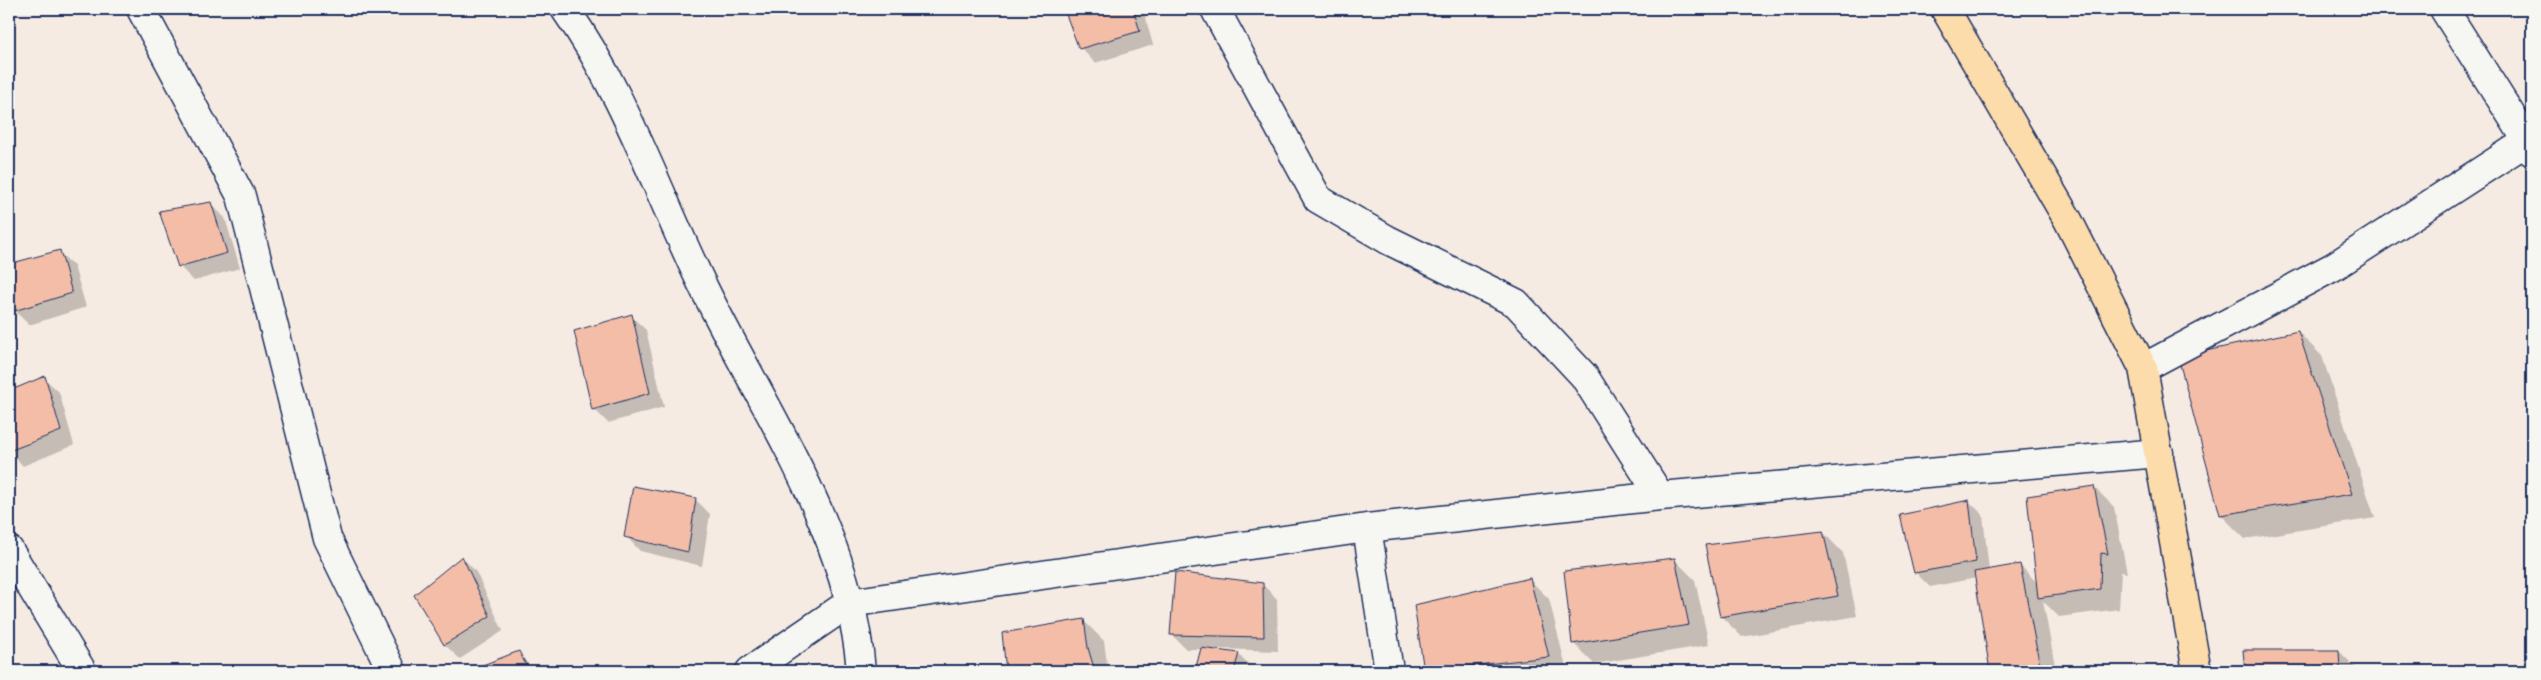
<svg xmlns="http://www.w3.org/2000/svg" width="2541" height="680" font-family="Mali,sans-serif">
<rect width="100%" height="100%" fill="#f6ebe3"/>
<filter id="ink" filterUnits="userSpaceOnUse"><feTurbulence type="fractalNoise" baseFrequency=".02" numOctaves="2"/><feDisplacementMap in="SourceGraphic" scale="10" xChannelSelector="R" yChannelSelector="G"/><feConvolveMatrix kernelMatrix="1 2 1 2 8 2 1 2 1" color-interpolation-filters="sRGB"/></filter>
<g filter="url(#ink)">
<g fill="#0003">
<path d="M1066,9H1143L1153,45L1095,63L1081,48Z"/>
<path d="M211,204L225,218L240,268L194,281L179,266Z"/>
<path d="M59,252L74,266L86,307L29,325L15,311L9,293V265Z"/>
<path d="M631,316L646,330L664,407L608,423L594,409Z"/>
<path d="M2298,332L2322,356L2375,518L2245,539L2221,515Z"/>
<path d="M44,378L59,392L74,445L23,466L9,450V392Z"/>
<path d="M2094,487L2114,507L2127,573L2121,572L2119,609L2059,617L2043,601L2056,671H1992L1976,578L1930,587L1915,572L1969,501L1983,515L1989,571L2020,565L2038,584Z"/>
<path d="M696,500L710,514L702,566L640,551L626,536Z"/>
<path d="M1823,532L1843,553L1857,616L1742,637L1722,617Z"/>
<path d="M462,557L476,572L503,631L460,659L445,645L415,595Z"/>
<path d="M1675,560L1695,580L1709,645L1594,664L1574,644L1566,572Z"/>
<path d="M1529,579L1549,599L1567,671H1426L1416,606Z"/>
<path d="M1262,584L1277,599L1278,651L1219,649V651L1238,654L1253,668L1252,671H1196L1202,649H1186L1171,634Z"/>
<path d="M1084,621L1104,641L1108,671H1007L1004,634Z"/>
<path d="M2245,651H2339L2359,671H2247Z"/>
<path d="M518,653L535,671H471Z"/>
</g>
<g fill="#f4bda8" stroke="#1b2f5e">
<path d="M1064,9H1133L1140,31L1079,49Z"/>
<path d="M211,202L227,253L178,267L159,211Z"/>
<path d="M60,250L72,293L14,311L9,297V264Z"/>
<path d="M632,314L650,393L592,410L574,331Z"/>
<path d="M2298,331L2352,494L2220,515L2178,357Z"/>
<path d="M45,376L61,431L9,451V391Z"/>
<path d="M633,486L696,498L688,552L624,537Z"/>
<path d="M2094,486L2108,554L2101,553L2100,589L2038,598L2027,496Z"/>
<path d="M1969,500L1976,562L1914,573L1900,515Z"/>
<path d="M1823,531L1838,596L1720,617L1705,545Z"/>
<path d="M462,556L490,616L444,645L414,595Z"/>
<path d="M1675,558L1689,625L1572,644L1564,571Z"/>
<path d="M2020,564L2041,671H1990L1974,572Z"/>
<path d="M1175,572L1263,583L1264,637L1170,635Z"/>
<path d="M1530,578L1549,657L1424,671L1414,605Z"/>
<path d="M1084,619L1088,648L1095,671H1006L1002,633Z"/>
<path d="M1201,648L1239,653L1234,671H1195Z"/>
<path d="M2243,650H2339L2340,671H2245Z"/>
<path d="M519,651L529,671H467Z"/>
</g>
<g fill="none" stroke-linecap="round" stroke-linejoin="round">
<defs>
<g id="minor">
<path d="M141,9L241,196L327,538L392,671"/>
<path d="M565,9C624,92 657,191 701,282C761,407 850,529 861,671"/>
<path d="M1215,9L1318,199L1388,240L1516,303L1584,376L1660,496"/>
<path d="M2444,9L2528,142L2532,152"/>
<path d="M2143,368L2333,267L2532,138"/>
<path d="M1367,528L1389,671"/>
<path d="M9,550L82,671"/>
<path d="M750,671L849,603L1367,528L1660,496L2159,453"/>
</g>
<path id="major" d="M1945,9L2068,220L2143,368L2197,671"/>
</defs>
<use href="#minor" stroke="#1b2f5e" stroke-width="31"/>
<use href="#major" stroke="#1b2f5e" stroke-width="31"/>
<use href="#minor" stroke="#f6f6f2" stroke-width="28"/>
<use href="#major" stroke="#fddcac" stroke-width="28"/>
</g>
</g>
<rect width="2541" height="680" fill="none" stroke="#f6f6f2" stroke-width="30"/>
<rect x="15" y="15" width="2511" height="650" fill="none" stroke="#1b2f5e" stroke-width="2" filter="url(#ink)"/>
</svg>
